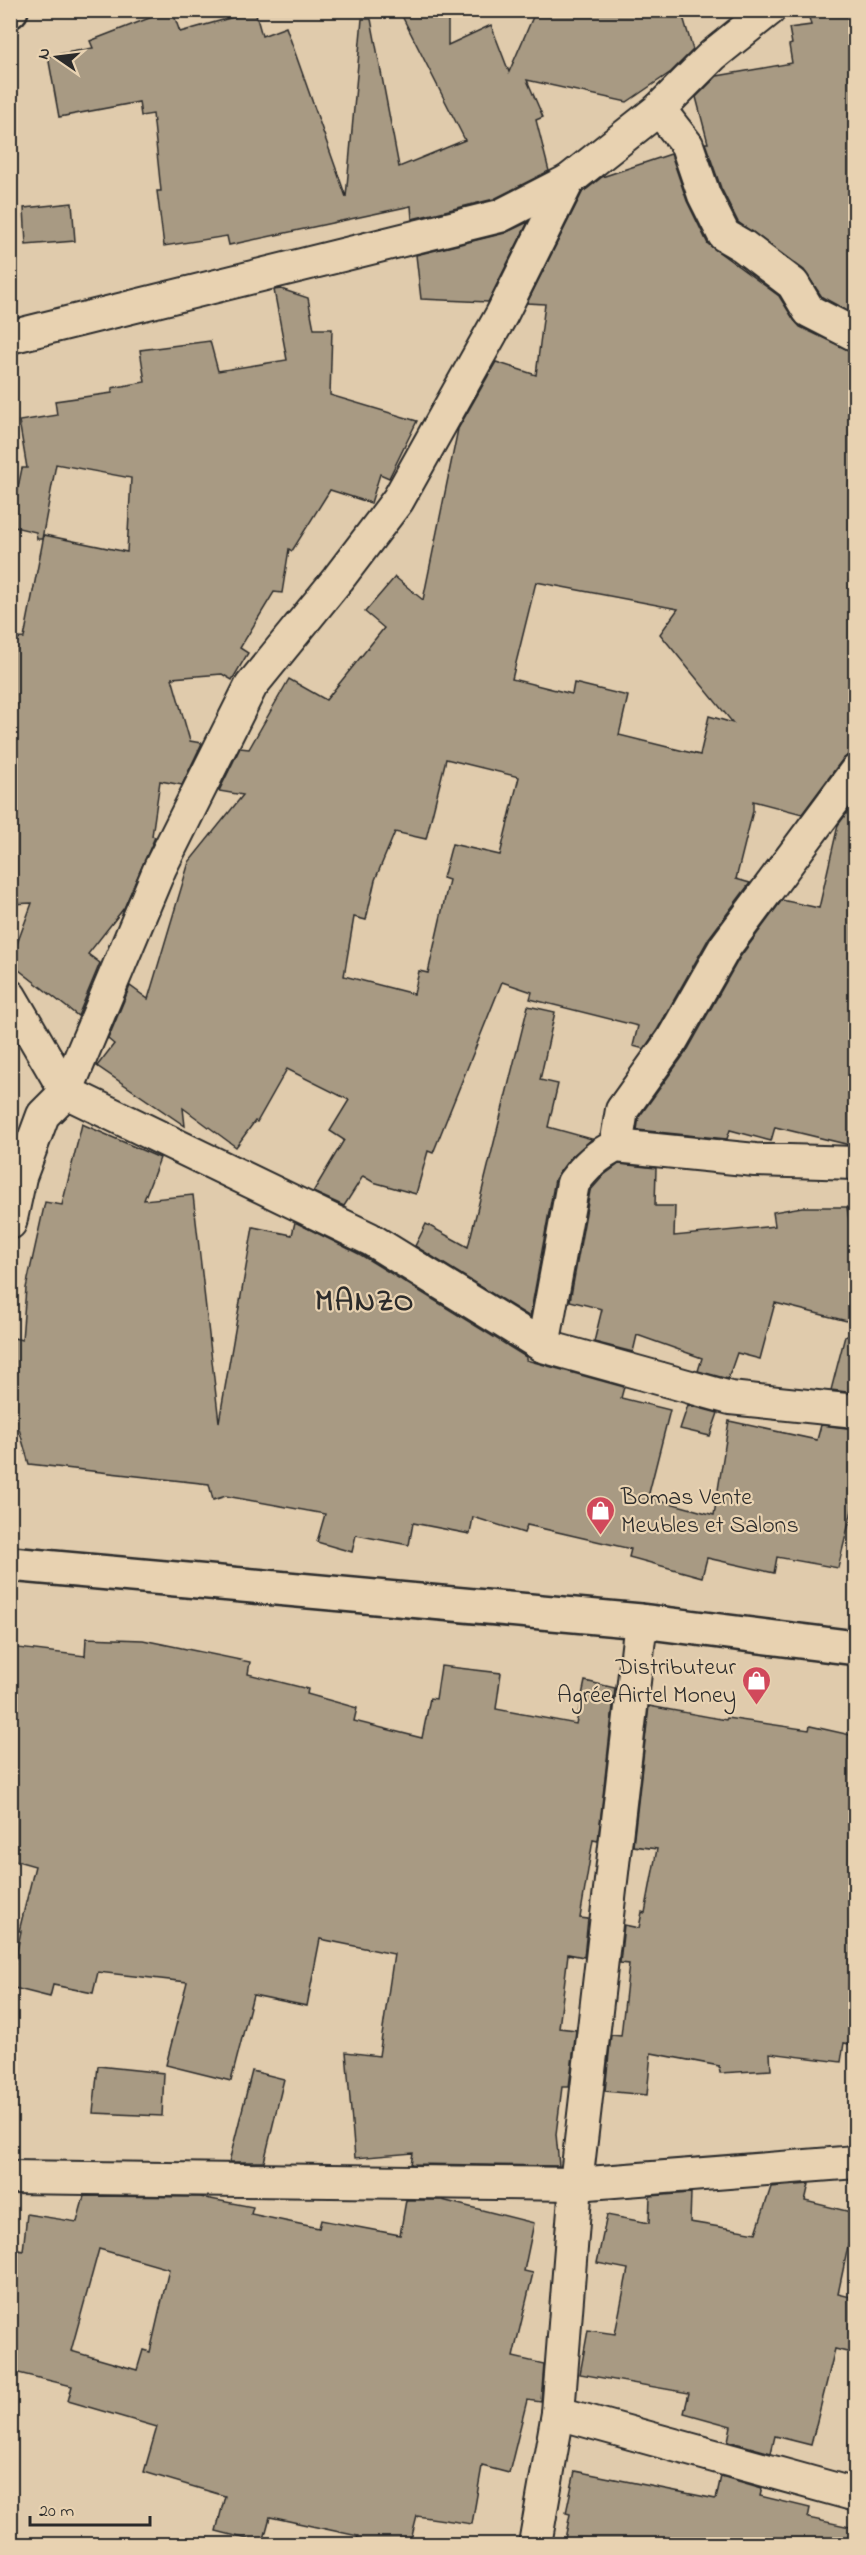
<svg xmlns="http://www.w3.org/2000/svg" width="866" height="2555" font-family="'Indie Flower',sans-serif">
<rect width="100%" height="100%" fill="#e0cbac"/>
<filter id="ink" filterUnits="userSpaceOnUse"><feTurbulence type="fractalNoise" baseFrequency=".0167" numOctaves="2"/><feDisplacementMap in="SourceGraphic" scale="12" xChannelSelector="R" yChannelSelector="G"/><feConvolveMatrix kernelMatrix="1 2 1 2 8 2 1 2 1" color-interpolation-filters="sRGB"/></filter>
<g filter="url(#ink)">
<g fill="#a89a83" stroke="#2b2b2b" stroke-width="1.5" fill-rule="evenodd">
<path d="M170,10H172L180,32L255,11L262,36L286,27L346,197L362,19H371L399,167L465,140L399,10H448V45L491,25L509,72L536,10H681L693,50L671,72L627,102L527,80L543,117L536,120L549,171L494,199L412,219L411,206L229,245L227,236L164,246L157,191H161L153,114L141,116L139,102L59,117L48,56L93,48L90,41Z"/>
<path d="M807,10H855V315L822,297L804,270L738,222L721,188L705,143H708L696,97L717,76L792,63L789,45L792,44L789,28L811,25Z"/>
<path d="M671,154L687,201L708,244L779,296L794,320L800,327L855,353V753L848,755L842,760L802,814L753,801V811L736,879L750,883L709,938L657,1030L644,1049L633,1046L638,1026L530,999L532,992L502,982L433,1153L428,1151L416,1194L373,1182L363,1176L344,1206L313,1192L344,1140L330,1131L349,1100L287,1069L257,1122L255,1121L236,1147L183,1108L185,1126L97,1066L114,1044L108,1039L130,986L148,999L189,862L243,795L219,791L240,748L249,749L289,679L326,700L384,628L365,612L395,577L423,600L458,429L496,362L536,375L545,304L527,303L582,193L602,177ZM536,582L678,609L660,634L733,723L709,716L700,755L619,735L628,696L574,683L572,694L512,679ZM446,759L519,777L500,855L452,844L443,878L449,880L428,973L419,971L414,994L344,976L354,917L366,920L375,880L395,832L426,839Z"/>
<path d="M72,203L75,241L26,245L24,208Z"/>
<path d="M528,222L488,302L421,299L416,255L505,233Z"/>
<path d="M281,289L308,298L314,329H332L330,395L417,421L389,478L380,474L371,503L330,490L292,551L289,549L282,593L274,592L240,648L248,653L232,680L222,674L172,678L190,741L202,743L182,785L160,781L152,836L155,837L124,908L88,954L100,963L78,1016L10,963L32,903L10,904V639L24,638L44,535L127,552L131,478L56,464L42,539H37L36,532L10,526L22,468H27L19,421L57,415L55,401L112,393V388L145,382L140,350L210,341L218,371L287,360L274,290Z"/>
<path d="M855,802V1123L850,1145L775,1127L771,1141L730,1130L727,1139L637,1130L639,1117L688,1049L740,957L782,900L819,908L838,825Z"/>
<path d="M528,1006L555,1012L540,1080L558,1084L548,1127L592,1139L569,1159L555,1179L530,1317L415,1246L426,1224L468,1247Z"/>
<path d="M82,1124L160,1158L144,1200L193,1195L219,1422L253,1227L292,1235L295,1222L361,1255L526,1357V1360L624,1387L621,1398L670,1410L648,1497L714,1515L729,1421L817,1440L821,1425L855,1429V1498L838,1568L777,1557L774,1573L707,1558L702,1577L629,1557L631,1549L527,1525L524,1533L473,1517L470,1534L413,1523L409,1545L356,1535L352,1552L317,1542L325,1514L226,1496L213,1500L209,1484L29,1464L19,1429L10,1432V1337L22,1340L26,1288L45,1202L62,1205Z"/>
<path d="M619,1164L656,1168L655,1206H675L674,1236L775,1226L773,1212L802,1207H847L855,1260V1323L775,1303L760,1359L737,1353L728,1379L698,1371L702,1358L637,1335L633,1352L594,1342L602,1309L570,1301L590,1191L604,1175Z"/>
<path d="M845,1336L855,1337V1393L831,1390Z"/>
<path d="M688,1405L718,1413L710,1436L680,1429Z"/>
<path d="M86,1638L143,1640L250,1662L248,1674L308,1689L307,1694L357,1708L354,1721L422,1738L430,1698L436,1699L441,1666L501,1673L496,1709L576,1724L585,1681L615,1688L598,1841L593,1840L580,1918L588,1919L584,1957L568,1954L559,2028L576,2030L569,2087H562L556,2134L559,2166L411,2164L413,2153L355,2158L346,2052L379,2056L394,1954L320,1939L307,2006L253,1995L231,2081L166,2065L187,1982L98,1972L93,1993L53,1985L50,1997L10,1987L21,1931H19L35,1866L10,1859V1647L85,1656Z"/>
<path d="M649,1706L726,1720L727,1718L809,1730L810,1726L855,1736V2045L844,2043L841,2062L770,2053L771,2070L720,2073L719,2066L651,2053L647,2095L605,2091L611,2035L621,2036L629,1964L620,1963L624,1925L639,1928L642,1912L645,1913L657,1849L633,1846Z"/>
<path d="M98,2066L164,2073L162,2116L93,2113Z"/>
<path d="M252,2071L284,2079L264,2162H229Z"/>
<path d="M809,2184L805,2201L855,2213L838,2294L855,2298V2354L835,2349L811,2445L775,2436L771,2453L728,2441L731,2426L684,2413L689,2393L580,2374L588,2330L615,2334L628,2269L597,2263L607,2215L649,2223L650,2196L691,2193L690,2222L756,2233L771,2187Z"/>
<path d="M84,2196L200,2197L253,2207L251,2214L319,2228L321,2220L400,2235L406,2200H442L534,2223L524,2271L533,2273L513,2357L544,2364L541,2402L527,2400L509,2473L482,2466L472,2524L417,2516L410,2544H356L358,2536L270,2517L263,2543L216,2531L225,2496L144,2472L157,2427L68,2401L72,2386L10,2371V2248L23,2251L27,2214L77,2222ZM99,2249L169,2269L150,2352L143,2350L137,2370L71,2351Z"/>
<path d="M575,2471L716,2499L721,2476L762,2488L760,2496L810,2508L808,2518L855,2528V2544H564L570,2514L566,2513Z"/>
</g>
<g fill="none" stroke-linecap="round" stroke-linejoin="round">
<defs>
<g id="minor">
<path d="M659,109L687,145L704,195L724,235L743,246L793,284L809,311L856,335"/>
<path d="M10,337L500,216L568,181"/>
<path d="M10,996L66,1092L370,1239L543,1346L730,1398L856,1411"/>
<path d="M616,1146L622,1110L672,1040L725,947L856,771"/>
<path d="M10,1223L20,1177L43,1115L66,1092L160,868L251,686L338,579L398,500L502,314L568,181L659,109L713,55L769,10"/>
<path d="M543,1346L573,1183C586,1166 597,1155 616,1146L755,1160L856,1163"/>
<path d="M10,2177L576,2184L856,2162"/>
<path d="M558,2413L856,2495"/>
<path d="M535,2544L558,2413L576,2184L641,1621"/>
</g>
<path id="tertiary" d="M10,1564L641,1621L856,1648"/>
<path id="primary" d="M10,11L11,10"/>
</defs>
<use href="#minor" stroke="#2b2b2b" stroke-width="36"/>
<use href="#tertiary" stroke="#2b2b2b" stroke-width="38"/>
<use href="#primary" stroke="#2b2b2b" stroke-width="38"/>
<use href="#minor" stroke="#e8d2b1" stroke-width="32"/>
<use href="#tertiary" stroke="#e8d2b1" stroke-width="33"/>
<use href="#primary" stroke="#e8d2b1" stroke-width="33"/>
</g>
</g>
<defs>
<symbol id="shop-pin" viewBox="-11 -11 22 30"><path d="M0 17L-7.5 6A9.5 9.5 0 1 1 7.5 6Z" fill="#d1495b" stroke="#e8d2b1"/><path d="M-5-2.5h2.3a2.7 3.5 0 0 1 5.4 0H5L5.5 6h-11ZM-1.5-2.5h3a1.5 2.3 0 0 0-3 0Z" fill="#fff"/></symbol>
</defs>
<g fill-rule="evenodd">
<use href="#shop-pin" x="584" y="1494" width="33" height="45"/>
<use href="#shop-pin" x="740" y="1664" width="33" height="45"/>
</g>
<g text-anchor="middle" stroke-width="4.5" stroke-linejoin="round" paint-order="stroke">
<g font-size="24" fill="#2b2b2b" stroke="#e8d2b1" text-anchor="start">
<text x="621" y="1504">Bomas Vente<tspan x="621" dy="28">Meubles et Salons</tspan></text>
<text x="736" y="1674" text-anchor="end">Distributeur<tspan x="736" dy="28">Agrée Airtel Money</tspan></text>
</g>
<g font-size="30" font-weight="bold" letter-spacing="1.5" fill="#2b2b2b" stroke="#e8d2b1">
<text x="365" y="1310">MANZO</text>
</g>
</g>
<rect width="866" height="2555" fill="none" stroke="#e8d2b1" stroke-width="36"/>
<rect x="18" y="18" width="830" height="2519" fill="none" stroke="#2b2b2b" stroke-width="2" filter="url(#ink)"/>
<g transform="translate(57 57) rotate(284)" stroke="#e8d2b1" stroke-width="4.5" paint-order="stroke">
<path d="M0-4.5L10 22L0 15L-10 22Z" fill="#2b2b2b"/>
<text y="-9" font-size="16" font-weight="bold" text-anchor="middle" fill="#2b2b2b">N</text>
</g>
<path d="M30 2516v9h120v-9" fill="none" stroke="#2b2b2b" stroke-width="3"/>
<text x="39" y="2516" font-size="18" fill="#2b2b2b" stroke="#e8d2b1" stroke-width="4.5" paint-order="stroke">20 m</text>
</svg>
